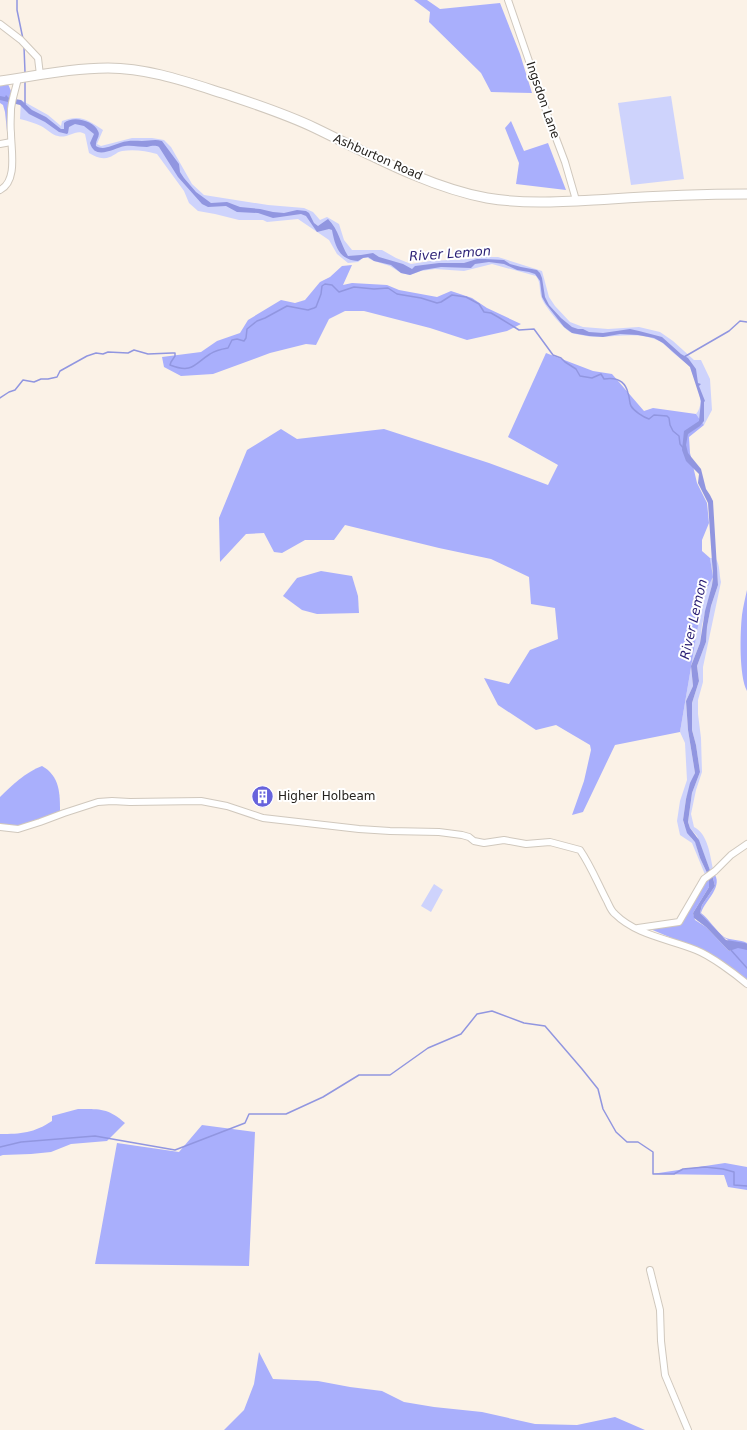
<svg xmlns="http://www.w3.org/2000/svg" width="747" height="1430" font-family="'DejaVu Sans',sans-serif">
<rect width="100%" height="100%" fill="#fbf2e7"/>
<g fill="#ced3fc">
<path d="M671,96L684,179L631,185L618,103Z"/>
<path d="M21,100L48,115L61,126L62,121C81,114 88,120 103,130L97,144L101,146L132,138H152L164,140L171,147L192,184L204,195L268,205L304,208L313,212L320,220L327,217L339,224L344,240L352,250H382L396,258L411,264L430,261L469,259L481,257H498L542,271L549,297L555,306L570,322L583,327L608,329L639,327L660,332L673,341L694,360H701L710,379L712,410L704,425L696,414C707,402 694,380 690,367C686,362 681,360 676,355C669,350 665,343 657,340C633,329 606,341 581,335C577,334 574,334 570,332C562,327 543,305 541,296C539,288 541,283 536,276L492,264L464,271L435,269L421,271L410,275L401,273L390,266L374,261L368,258H363L358,262L348,263L337,254L329,240L298,219L267,222L263,220H239L215,214L198,211L189,203L184,191L157,154C146,151 134,149 122,151C117,152 115,155 110,157C102,160 96,157 89,153L85,134C76,128 68,139 58,136C52,135 47,129 41,126C35,123 28,121 20,119Z"/>
<path d="M710,558H712V585L702,625L700,643L691,666L693,686L686,701L688,730L695,773L686,799L683,820L684,824L692,839L695,841L700,858L708,875L706,877L692,843L680,835L677,821L680,801L687,780L685,743L680,732L703,597L713,577Z"/>
<path d="M716,559C720,565 719,574 721,582L703,667V682L698,700V714L701,738L702,772L696,790L691,814L694,827C708,834 710,855 713,869L711,873L697,836L690,828L688,822L692,793L700,772L696,745L692,730V703L699,681L697,666L706,642L707,627L711,606L718,585Z"/>
<path d="M434,884L443,890L431,912L421,906Z"/>
</g>
<g fill="#a9affc" fill-rule="evenodd">
<path d="M414,0H427L440,9L500,3L520,54L532,93L491,92L481,73L429,22L430,12Z"/>
<path d="M8,84L11,91L9,126L7,131L5,112L3,105L0,103V85Z"/>
<path d="M511,121L524,151L548,143L566,190L516,184L519,163L505,128Z"/>
<path d="M352,265L343,285L352,283L387,285L399,290L437,297L451,291L472,298L487,308L521,324L507,331L467,340L430,328L364,311H345L329,319L316,345L306,344L270,353L213,374L181,376L164,367L162,357L201,352L217,341L240,333L248,320L281,300L295,303L305,300L320,282L330,277L342,266Z"/>
<path d="M546,353L593,371L612,374L644,411L653,408L696,414L704,425L689,437L690,453L697,483L707,503L709,523L702,540V551L710,558L713,577L703,597L680,732L615,745L583,812L572,815L584,781L591,750L590,745L556,725L536,730L498,705L484,678L509,684L530,650L558,639L555,608L531,604L529,577L491,559L439,548L345,525L334,540H305L282,553L274,552L264,533L246,534L220,562L219,518L247,450L281,429L297,439L384,429L489,463L548,485L558,465L508,437Z"/>
<path d="M321,571L352,576L358,596L359,613L317,614L302,610L283,596L297,578Z"/>
<path d="M747,590V691C739,676 740,633 742,615C743,607 745,599 747,590Z"/>
<path d="M42,766C60,776 60,794 60,812L21,826L0,825V797C12,785 26,772 42,766Z"/>
<path d="M713,872C725,886 705,900 701,913C709,919 717,932 724,937C731,941 740,939 747,943V982L736,973L698,949L643,926L680,924C691,906 695,883 713,872ZM712,874L715,886L702,905L700,913L720,935L728,940L732,951H729L706,927L695,920L693,913L709,887V876Z"/>
<path d="M78,1109C100,1109 108,1108 125,1123L107,1141L71,1144L51,1152L31,1154L3,1155L0,1156V1134C21,1134 34,1133 52,1121V1116Z"/>
<path d="M202,1125L255,1132L249,1266L95,1264L117,1143L179,1152Z"/>
<path d="M725,1163L747,1167V1190L728,1187L724,1175L652,1174Z"/>
<path d="M259,1352L273,1379L318,1381L350,1387L382,1391L404,1402L434,1407L482,1412L535,1424L577,1425L615,1417L645,1430H224L244,1410L254,1384Z"/>
</g>
<g fill="#9196e0">
<path d="M6,95L9,98L21,100L32,110L46,117L61,129H64V123C73,115 94,121 98,131C101,136 95,140 96,146C104,151 112,145 120,143C129,140 134,141 142,141C149,141 155,139 162,141L179,164L180,172L184,178L196,192L211,203L227,202L240,207L260,209L273,212L284,213L297,210L306,211L309,213L314,223L318,226L328,219C339,230 340,243 348,256L361,255L373,253L379,257L403,264L412,269L415,266L439,263H464L477,259H485L504,260L510,264L521,267L537,270L540,273L542,278L545,297L549,305L561,318L572,327L578,329H583L589,332L603,333L630,329L639,331L662,337L681,354L688,358L696,369L698,383L701,384L699,386L705,401L704,402V421L700,426L688,434L686,445L688,453L701,469L706,489L710,495L713,501L718,585L711,606L707,627L706,642L697,666L699,681L692,703V730L696,745L700,772L692,793L688,822L690,828L699,840L711,873L708,875L700,858L695,842L687,833L683,820L686,799L690,783L695,773L688,730L686,701L693,686L691,666L700,643L705,611L712,585L713,576L708,503L698,483L699,474L686,461L682,450L684,431L699,421L701,401L690,367L663,343L654,338L638,335L620,334L603,337L589,336L572,333L564,327L546,304L542,297L540,281L535,274L529,272L517,270L504,264L489,262L475,264L471,268L441,267L423,270L410,275L401,273L391,265L374,261L368,257L363,258L358,261C339,260 335,246 332,230L329,229L317,232L306,216L301,214L273,218L258,213L237,212L226,206L208,207L202,204L178,177L159,147C155,145 152,146 147,147C140,147 132,145 125,146C114,148 95,161 90,143L94,134L84,126L75,124L69,127L68,133L67,134L59,132L45,122L29,114L20,105L0,100V96L5,97Z"/>
<path d="M712,874L715,886L702,905L700,913L726,940L745,943L747,944V950L738,948L729,951L706,927L694,918L693,913L709,887V876Z"/>
</g>
<g fill="none" stroke-linecap="round" stroke-linejoin="round">
<g stroke="#9196e0" stroke-width="1.5">
<path d="M17,0V10L23,39"/>
<path d="M24,47L25,72"/>
<path d="M25,82V104"/>
<path d="M684,357L729,331L740,321L747,322"/>
<path d="M0,398L9,392L15,390L23,380L34,382L41,379H48L57,377L60,371L87,356L96,353L103,354L108,352L128,353L134,350L148,354L172,353H175V356L171,362L170,365C193,374 194,364 210,354C216,350 222,349 228,348L232,340L237,339L244,341L246,338L247,329L257,321L265,318L287,306L308,310L314,308L316,307L321,294L322,286L325,284L332,285L339,292L354,287L374,289L388,288L397,294L421,298L437,303L441,302L452,295L466,297L479,304L484,312L491,313L498,317L519,330L534,329L553,355L561,358L565,362L576,369L580,376L592,378L601,374L604,379C616,377 625,380 628,393C630,398 629,402 631,406C634,411 643,417 649,419L654,415L667,416L669,418L670,425L673,431L679,436L680,444L684,449"/>
<path d="M730,949L747,968"/>
<path d="M0,1147L21,1142L95,1136L175,1150L245,1123L249,1114H286L323,1097L359,1075H390L428,1048L461,1034L477,1014L492,1011L524,1023L545,1026L582,1069L598,1089L603,1109L616,1132L627,1142H638L653,1152V1174H674L683,1169L705,1167L723,1169L734,1172V1185L747,1186"/>
</g>
<defs>
<g id="street">
<path d="M508,0L551,125L565,162L576,200"/>
<path d="M0,24L21,40L38,58L40,75"/>
<path d="M0,144L11,142"/>
<path d="M0,190C18,181 11,150 11,133C10,125 11,117 11,109C12,99 16,88 18,78"/>
<path d="M0,827L18,829L40,822L64,813L98,802L112,801L130,802L201,801L227,806L263,818L359,829L390,831L439,832L462,835L469,837L474,841L484,843L504,840L526,844L550,842L580,850C591,866 598,884 607,901C609,905 611,911 615,914C636,935 669,939 696,950C711,956 734,973 747,984"/>
<path d="M638,928L679,922L704,879L715,871L731,855L747,844"/>
<path d="M650,1270L660,1310L661,1341L665,1375L688,1430"/>
</g>
<path id="primary" d="M0,81C36,76 71,68 108,68C148,68 187,82 225,94C255,104 286,114 315,128C369,154 428,187 487,198C528,205 571,201 611,199C656,196 702,194 747,194"/>
</defs>
<use href="#street" stroke="#d0c8bd" stroke-width="8"/>
<use href="#primary" stroke="#d0c8bd" stroke-width="11"/>
<use href="#street" stroke="#fff" stroke-width="6"/>
<use href="#primary" stroke="#fff" stroke-width="9"/>
</g>
<defs>
<symbol id="building-disc" viewBox="-11 -11 22 22"><circle r="9.5" fill="#6763dc" stroke="#fff"/><path d="M-4-6H4V6H1V3H-1V6H-4ZM-2.5-4.3h1.7v1.8h-1.7ZM.8-4.3h1.7v1.8H.8ZM-2.5-1h1.7V.8h-1.7ZM.8-1h1.7V.8H.8Z" fill="#fff"/></symbol>
</defs>
<g fill-rule="evenodd">
<use href="#building-disc" x="250" y="784" width="25" height="25"/>
</g>
<g text-anchor="middle" stroke-width="4" stroke-linejoin="round" paint-order="stroke">
<g font-size="12" fill="#25221e" stroke="#fff">
<text transform="translate(543 100) rotate(71)" y="4">Ingsdon Lane</text>
<text transform="translate(378 157) rotate(24)" y="4">Ashburton Road</text>
</g>
<g font-size="12" fill="#25221e" stroke="#fff" text-anchor="start">
<text x="278" y="800">Higher Holbeam</text>
</g>
<g font-size="13" font-style="italic" fill="#291e74" stroke="#fff">
<text transform="translate(450 253) rotate(-4)" y="5">River Lemon</text>
<text transform="translate(693 619) rotate(-77)" y="5">River Lemon</text>
</g>
</g>
</svg>
